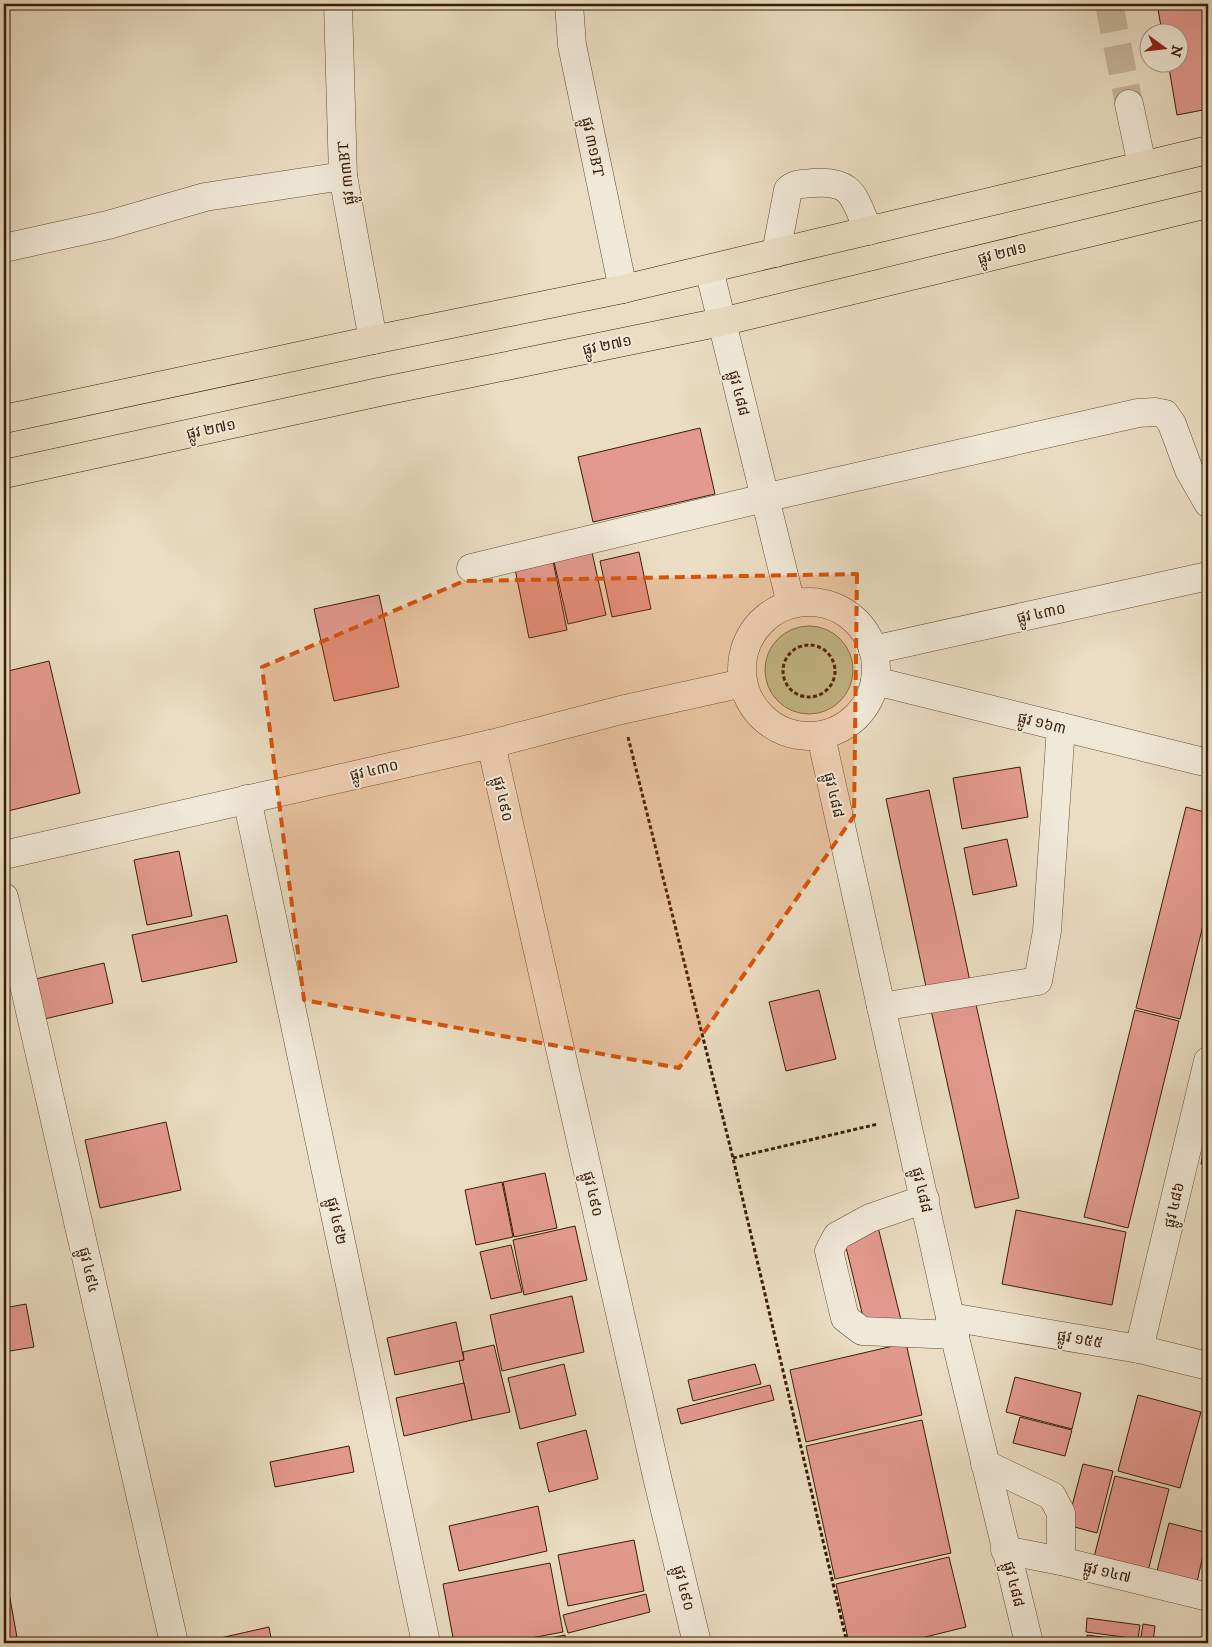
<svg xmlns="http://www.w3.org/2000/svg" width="1212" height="1647" font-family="'IM FELL DW Pica','Noto Sans Khmer',serif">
<rect width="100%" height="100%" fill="#eaddc3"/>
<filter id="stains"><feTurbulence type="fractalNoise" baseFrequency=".004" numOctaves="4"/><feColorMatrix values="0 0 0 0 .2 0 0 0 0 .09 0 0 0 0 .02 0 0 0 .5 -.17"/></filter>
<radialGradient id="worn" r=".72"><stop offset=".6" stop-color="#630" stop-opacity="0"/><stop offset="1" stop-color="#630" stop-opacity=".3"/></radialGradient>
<circle fill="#b5c195" stroke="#776f4e" cx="809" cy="670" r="44"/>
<g fill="#e3998f" stroke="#391d06">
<path d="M1157,4H1208V109L1177,115L1168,62H1180V32H1162Z"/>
<path d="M700,428L715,494L593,522L578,457Z"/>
<path d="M591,548L606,615L568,624L553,557Z"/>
<path d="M639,552L651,609L612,617L600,561Z"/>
<path d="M553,561L567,630L529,638L515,569Z"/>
<path d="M379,595L399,687L334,701L314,609Z"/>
<path d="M49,661L80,793L4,812V672Z"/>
<path d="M1020,767L1028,817L962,829L953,778Z"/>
<path d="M929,790L971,986L928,996L886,799Z"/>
<path d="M1186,807L1208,813V905L1180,1019L1136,1008Z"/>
<path d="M1007,839L1017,886L973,895L964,848Z"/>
<path d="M179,851L192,916L147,925L134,860Z"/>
<path d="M227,915L237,962L142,982L132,935Z"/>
<path d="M104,963L113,1003L40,1020L31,980Z"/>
<path d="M819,990L836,1059L786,1071L769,1002Z"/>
<path d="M975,1000L1019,1198L975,1208L931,1010Z"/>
<path d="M1135,1010L1179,1021L1128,1228L1084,1217Z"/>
<path d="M166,1122L181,1190L100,1208L85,1140Z"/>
<path d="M1208,1133V1166L1201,1164Z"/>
<path d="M545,1173L557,1228L514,1237L503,1182Z"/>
<path d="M502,1182L513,1237L476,1245L465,1190Z"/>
<path d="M1016,1210L1126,1232L1112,1305L1002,1284Z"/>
<path d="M877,1223L901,1320L866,1329L842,1231Z"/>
<path d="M575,1226L587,1280L524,1295L513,1240Z"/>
<path d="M511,1245L522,1292L491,1299L480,1252Z"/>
<path d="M572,1296L584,1352L502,1371L490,1315Z"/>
<path d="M26,1304L34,1347L4,1352V1308Z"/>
<path d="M456,1322L464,1360L395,1375L387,1338Z"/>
<path d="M906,1343L922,1415L806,1442L790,1370Z"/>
<path d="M494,1345L510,1412L472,1420L459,1361L464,1360L463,1352Z"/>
<path d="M564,1364L576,1415L520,1429L508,1378Z"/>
<path d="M755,1364L761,1384L693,1401L688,1380Z"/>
<path d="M1015,1377L1081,1393L1072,1429L1006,1412Z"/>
<path d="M464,1383L472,1420L404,1436L396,1398Z"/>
<path d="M770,1385L774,1400L681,1424L677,1409Z"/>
<path d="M1138,1395L1201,1412L1180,1488L1118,1471Z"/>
<path d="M1020,1417L1072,1430L1065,1456L1013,1443Z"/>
<path d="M922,1420L951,1553L835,1579L806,1446Z"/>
<path d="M586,1430L598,1479L549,1492L537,1443Z"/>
<path d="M349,1446L354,1472L275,1487L270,1462Z"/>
<path d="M1083,1464L1113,1471L1097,1533L1067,1525Z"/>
<path d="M1115,1476L1169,1489L1148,1571L1094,1557Z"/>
<path d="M538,1506L547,1551L459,1571L449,1526Z"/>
<path d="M1169,1523L1208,1533L1197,1582L1157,1571Z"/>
<path d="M634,1540L644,1591L568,1606L558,1555Z"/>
<path d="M949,1557L966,1627L901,1643H849L836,1584Z"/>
<path d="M550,1563L563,1632L504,1643H454L443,1584Z"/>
<path d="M4,1565L18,1643H4Z"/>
<path d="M646,1594L650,1612L568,1633L563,1615Z"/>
<path d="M1087,1618L1140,1625L1138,1639L1086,1632Z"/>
<path d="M1143,1624L1155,1626L1153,1643H1140Z"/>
<path d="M269,1627L272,1643H198Z"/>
<path d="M565,1635L566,1643H526Z"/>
<path d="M1087,1635L1139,1642L1086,1643Z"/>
</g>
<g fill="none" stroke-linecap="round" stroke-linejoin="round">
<path stroke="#c7b79d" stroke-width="28" stroke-dasharray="28 14" stroke-linecap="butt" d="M1109,4L1129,104"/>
<defs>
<g id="minor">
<path d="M338,4L343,176L373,340"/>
<path d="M569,4L572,45L623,289"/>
<path d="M1129,104L1142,165"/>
<path d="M4,248L108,225L205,197L343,176"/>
<path d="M776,253L788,190C795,183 803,184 813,183C855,180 853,198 869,231"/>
<path d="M709,269L791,604"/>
<path d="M471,568L764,498L1138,413L1155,412L1165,414L1172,424L1189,470L1208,503"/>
<circle cx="809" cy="669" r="67"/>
<path d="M873,650L1208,576"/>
<path d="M875,681L1208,763"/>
<path d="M821,736L950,1317L1029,1643"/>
<path d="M491,744L658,1481L697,1643"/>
<path d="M247,799L426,1643"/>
<path d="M4,855L491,744L621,710L743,683"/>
<path d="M4,897L174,1643"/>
<path d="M881,1007L1038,981L1047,931L1061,727"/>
<path d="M925,1199L870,1218L837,1236L829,1251L845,1318L862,1331L955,1335"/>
<path d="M950,1317L1139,1349L1208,1366"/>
<path d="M1139,1349L1208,1061"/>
<path d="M985,1464L1052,1496L1061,1513V1561"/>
<path d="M1005,1550L1061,1561L1208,1597"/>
</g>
<g id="major">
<path d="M4,419L373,340L623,289L1208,150"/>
<path d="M4,474L379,392L721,322L1208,204"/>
</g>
</defs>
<use href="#minor" stroke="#654d35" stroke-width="29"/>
<use href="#major" stroke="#391d06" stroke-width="29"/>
<g stroke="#391d06" stroke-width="3" stroke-dasharray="4 2.5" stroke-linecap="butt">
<circle cx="809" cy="671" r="26"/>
<path d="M628,737L733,1158L847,1643"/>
<path d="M733,1158L878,1124"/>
</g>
<use href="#minor" stroke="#f1e9d8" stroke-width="28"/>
<use href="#major" stroke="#eaddc3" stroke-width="28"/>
</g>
<path fill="#d6530b" fill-opacity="0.2" stroke="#d6530b" stroke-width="4" stroke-dasharray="10 6" stroke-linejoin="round" d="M857,574L854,816L679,1068L304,1000L262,667L464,581Z"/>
<g text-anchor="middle" stroke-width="4" stroke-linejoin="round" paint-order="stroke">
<g font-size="15" fill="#391d06" stroke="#f1e9d8">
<text transform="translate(593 147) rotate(78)" y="5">ផ្លូវ ៣១BT</text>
<text transform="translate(346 173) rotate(-96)" y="5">ផ្លូវ ៣៣BT</text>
<text transform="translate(1002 253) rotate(-14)" y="5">ផ្លូវ ២៧១</text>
<text transform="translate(607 345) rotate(-12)" y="5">ផ្លូវ ២៧១</text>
<text transform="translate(739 393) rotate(76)" y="5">ផ្លូវ ៤៨៨</text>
<text transform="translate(211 429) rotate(-12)" y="5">ផ្លូវ ២៧១</text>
<text transform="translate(1041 613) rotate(-12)" y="5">ផ្លូវ ៤៣០</text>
<text transform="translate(1042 723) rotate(14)" y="5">ផ្លូវ ១៦៣</text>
<text transform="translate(374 770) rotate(-13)" y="5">ផ្លូវ ៤៣០</text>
<text transform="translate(834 795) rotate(77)" y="5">ផ្លូវ ៤៨៨</text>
<text transform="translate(503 799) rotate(77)" y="5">ផ្លូវ ៤៩០</text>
<text transform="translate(922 1190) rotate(77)" y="5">ផ្លូវ ៤៨៨</text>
<text transform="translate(593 1194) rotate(77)" y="5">ផ្លូវ ៤៩០</text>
<text transform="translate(1174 1205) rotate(-77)" y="5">ផ្លូវ ៤៨៦</text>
<text transform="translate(337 1221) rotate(78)" y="5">ផ្លូវ ៤៩២</text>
<text transform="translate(89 1270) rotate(77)" y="5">ផ្លូវ ៤៩៤</text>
<text transform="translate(1080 1339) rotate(10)" y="5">ផ្លូវ ១៥៥</text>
<text transform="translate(1107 1572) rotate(14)" y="5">ផ្លូវ ១៤៧</text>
<text transform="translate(1014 1584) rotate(76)" y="5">ផ្លូវ ៤៨៨</text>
<text transform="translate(684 1588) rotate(76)" y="5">ផ្លូវ ៤៩០</text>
</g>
</g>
<rect width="1212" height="1647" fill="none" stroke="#eaddc3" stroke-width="20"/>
<rect x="5" y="5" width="1202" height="1637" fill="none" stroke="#391d06" stroke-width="2.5"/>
<rect x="10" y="10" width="1192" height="1627" fill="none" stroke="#391d06"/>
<g transform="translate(1164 48) rotate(105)"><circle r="24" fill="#f1e9d8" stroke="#a79784"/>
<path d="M0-4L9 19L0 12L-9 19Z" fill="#8f2418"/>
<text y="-8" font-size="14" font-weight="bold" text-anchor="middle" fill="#391d06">N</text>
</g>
<rect width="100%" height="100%" filter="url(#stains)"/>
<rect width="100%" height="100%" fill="url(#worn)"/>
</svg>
